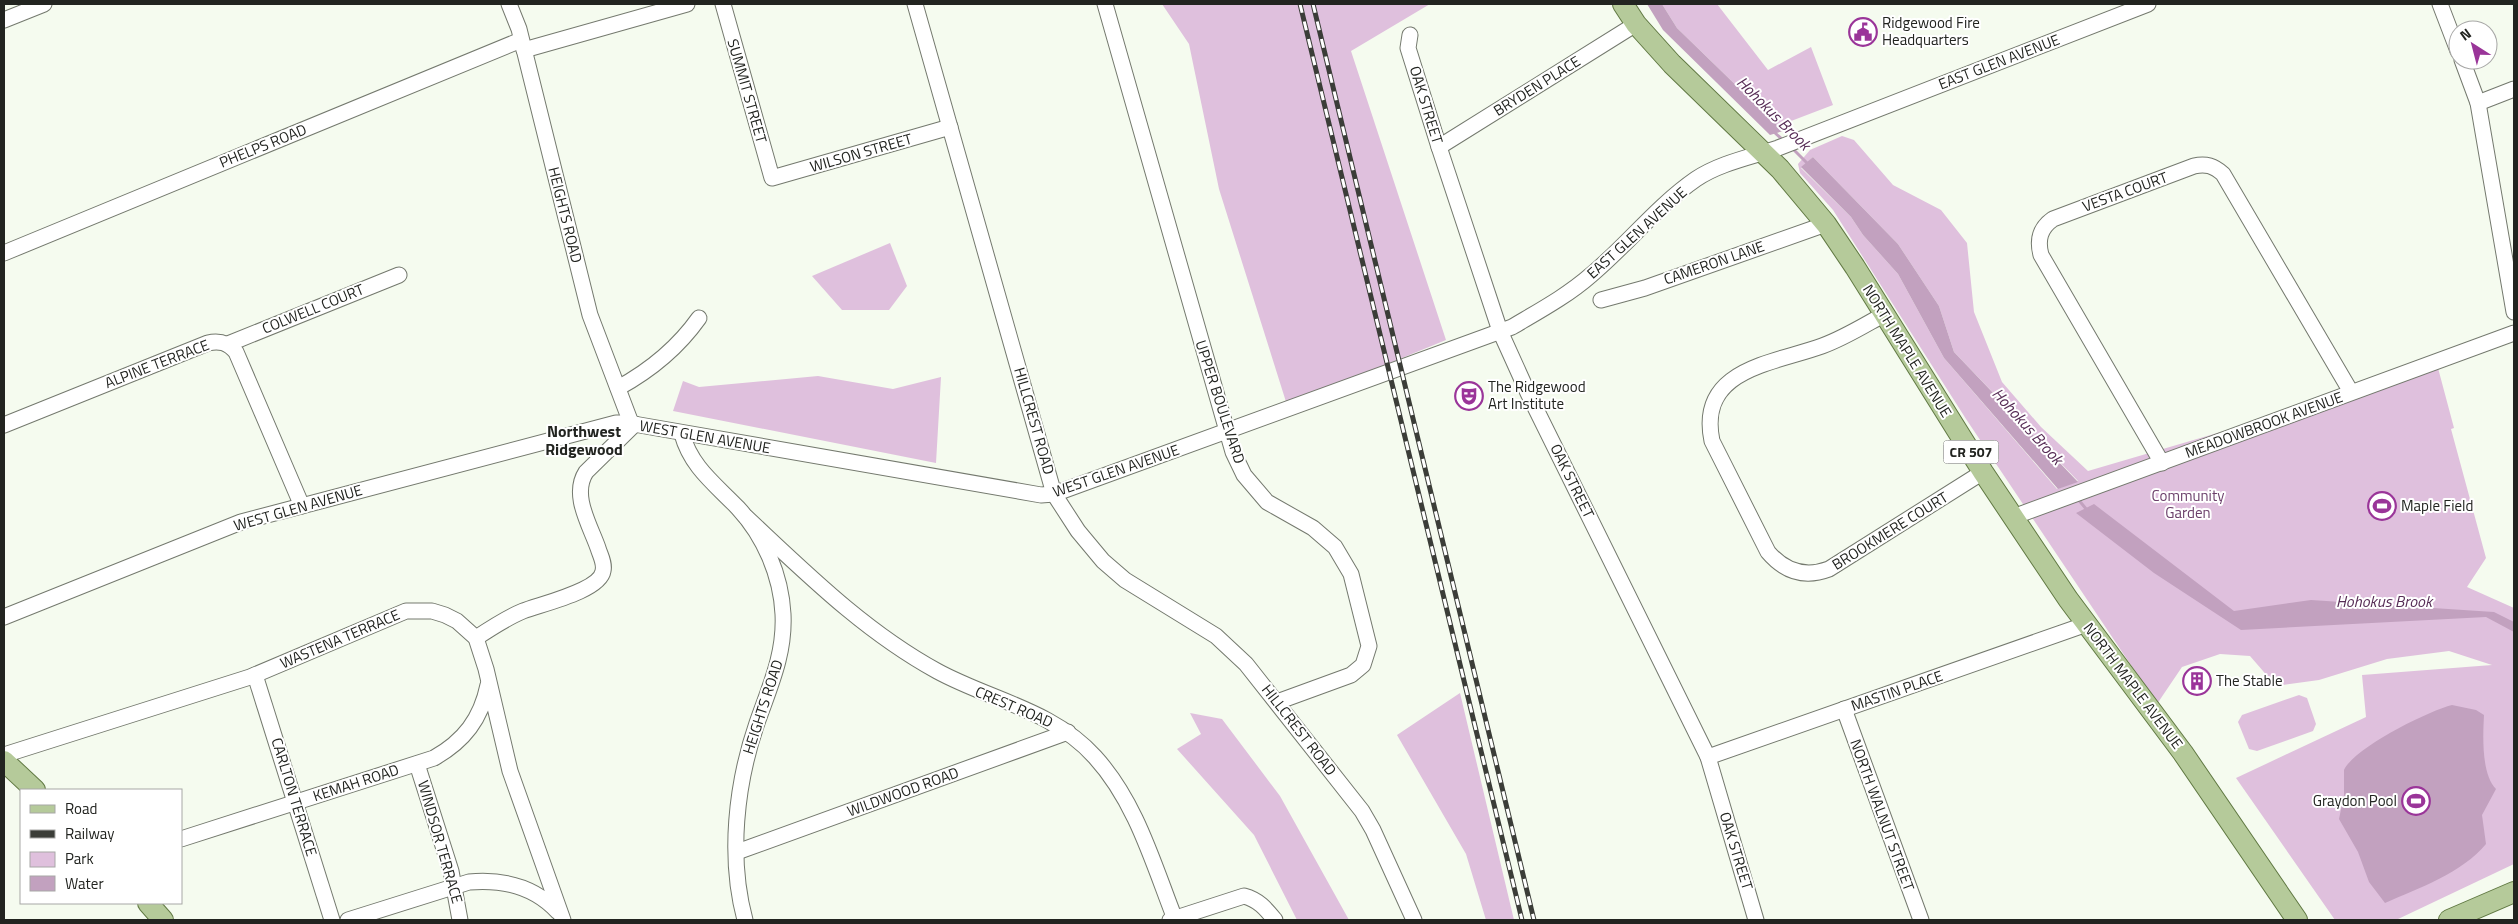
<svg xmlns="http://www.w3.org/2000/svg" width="2518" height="924" font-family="'Titillium Web',sans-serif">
<rect width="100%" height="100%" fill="#f5fbef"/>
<g fill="#dfc0dd" fill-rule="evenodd">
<path d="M1162,4H1430L1351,51L1446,340L1287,405L1219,189L1189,44Z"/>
<path d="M1662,4H1717L1768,70L1811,47L1833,105L1778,126L1677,28Z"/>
<path d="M1842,136L1854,140L1893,185L1941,210L1967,243L1974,312L2002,382L2041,427L2088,471L2438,368L2454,428L2451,429L2486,558L2467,587L2514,608V864L2396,920H2335L2236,778L2366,717L2362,675L2492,665L2449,651L2387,659L2319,680L2276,686L2250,656L2220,654L2182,667L2157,704L1966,419L1833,210L1800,173L1798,164L1810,150ZM1813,157L1898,244L1939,306L1954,352L2078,481L2057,489L1944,358L1898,274L1863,235L1851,217L1801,168Z"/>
<path d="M890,243L907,286L889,310H842L812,276Z"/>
<path d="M818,376L893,389L941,377L936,463L673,411L683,381L699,387Z"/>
<path d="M1460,693L1514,920H1486L1466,854L1397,735Z"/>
<path d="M2299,695L2307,698L2316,724L2313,731L2257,751L2249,749L2238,722L2242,715Z"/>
<path d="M1190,713L1222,719L1280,796L1349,920H1297L1254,835L1177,749L1201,734Z"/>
</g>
<g fill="#c2a1bf">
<path d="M1647,4H1662L1677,28L1783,131L1770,135L1663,30Z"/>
<path d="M1813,157L1898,244L1939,306L1954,352L2078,482L2058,489L1944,358L1898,274L1863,235L1851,217L1801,167Z"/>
<path d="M2094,504L2234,611L2311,600L2494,612L2514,622V632L2486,617L2241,630L2154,573L2076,513Z"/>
<path d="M2452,705L2476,710L2484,715C2483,735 2481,774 2496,789L2482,815L2486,844C2462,873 2419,888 2385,903L2369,882L2358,852L2339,819L2344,795V770C2354,748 2428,711 2452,705Z"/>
</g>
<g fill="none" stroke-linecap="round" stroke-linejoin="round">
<g stroke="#c2a1bf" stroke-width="3">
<path d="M1774,132L1784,141"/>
<path d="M1791,147L1810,166"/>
<path d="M2077,498L2087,510"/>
</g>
<defs>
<g id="minor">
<path d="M509,4L519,29L590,315L631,423"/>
<path d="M723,4L772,178L950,127"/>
<path d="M915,4L1054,494L1078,531L1103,561L1125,580L1216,636L1246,664L1362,811L1373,830L1414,920"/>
<path d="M1105,4L1233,452L1244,475L1267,502L1313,528L1335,547L1351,574L1369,646L1363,665L1351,675L1277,702"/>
<path d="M2440,4L2458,51"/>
<path d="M4,20L44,4"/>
<path d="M1410,35L1408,48L1439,147L1500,331L1528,393L1708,757L1756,920"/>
<path d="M524,50L687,4"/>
<path d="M2462,60L2478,103L2514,312"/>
<path d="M2478,103L2514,89"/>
<path d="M1439,147L1636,24"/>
<path d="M4,253L521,40"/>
<path d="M1601,300L1645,288L1826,224"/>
<path d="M1883,315C1863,326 1844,338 1822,346C1772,364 1697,369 1712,441L1768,552C1785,572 1805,578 1829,569L1983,472"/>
<path d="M228,344L399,275"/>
<path d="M618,388C651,370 677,349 699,318"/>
<path d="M4,425L208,343C220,340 228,343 236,352L302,506"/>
<path d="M682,434C691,467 715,484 738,508C764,536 781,575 783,614C785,654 770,686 757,723C736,784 728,857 745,920"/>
<path d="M2162,463L2041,255C2037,240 2040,228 2053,219L2194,166C2206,163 2214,166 2223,174L2351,392"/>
<path d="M746,517C806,573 864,631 937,671C990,700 1053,710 1095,757C1136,802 1153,863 1175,919"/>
<path d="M2013,517L2514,333"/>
<path d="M4,617L241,522L616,423H628L1041,495L1054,494L1512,327C1539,311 1567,296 1591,275C1628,244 1657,206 1696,179C1720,163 1751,157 1778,148L2148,4"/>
<path d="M476,638C491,628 506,618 523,611C541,604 600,591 603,571C605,563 600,555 598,548C590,525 571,495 586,472L635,424"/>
<path d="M255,675L332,920"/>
<path d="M1844,709L1921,920"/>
<path d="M4,755L250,677L406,611H432L445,615L457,621L476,638L486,669L510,771L563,920"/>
<path d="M1708,757L2087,624"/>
<path d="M417,764L451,871L460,920"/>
<path d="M181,839L434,758C464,741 481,719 488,685"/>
<path d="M737,852L1068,732"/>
<path d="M348,920L469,882C503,879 534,886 558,912"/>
<path d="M1170,920L1244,896C1259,900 1266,909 1275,920"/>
</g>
<g id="major">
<path d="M1623,4L1636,24L1672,64L1780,169L1826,224L1855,267L1983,472L2068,599L2183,753L2297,920"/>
<path d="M4,761L35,790"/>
<path d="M148,903L163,920"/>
<path d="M2449,920L2514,892"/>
</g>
</defs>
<use href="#minor" stroke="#74796e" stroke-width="17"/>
<use href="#major" stroke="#617943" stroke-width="22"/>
<use href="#minor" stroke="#fff" stroke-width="15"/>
<use href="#major" stroke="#b5ca9a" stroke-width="20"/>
<defs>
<g id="rail">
<path d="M1300,4L1522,920"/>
<path d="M1313,4L1534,920"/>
</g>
</defs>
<use href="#rail" stroke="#3b3d38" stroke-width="5"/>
<use href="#rail" stroke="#fff" stroke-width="3" stroke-dasharray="9" stroke-linecap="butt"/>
</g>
<defs>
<symbol id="civic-ring" viewBox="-11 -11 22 22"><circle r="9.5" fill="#fff" stroke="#9a3599" stroke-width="1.5"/><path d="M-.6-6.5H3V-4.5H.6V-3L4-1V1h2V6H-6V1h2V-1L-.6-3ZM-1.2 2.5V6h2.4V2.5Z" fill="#9a3599"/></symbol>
<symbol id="theatre-ring" viewBox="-11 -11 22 22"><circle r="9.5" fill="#fff" stroke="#9a3599" stroke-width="1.5"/><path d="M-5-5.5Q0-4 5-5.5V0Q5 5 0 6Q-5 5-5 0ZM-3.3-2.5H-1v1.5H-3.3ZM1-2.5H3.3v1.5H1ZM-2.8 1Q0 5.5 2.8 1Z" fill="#9a3599"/></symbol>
<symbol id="stadium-ring" viewBox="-11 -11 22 22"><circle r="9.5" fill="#fff" stroke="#9a3599" stroke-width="1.5"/><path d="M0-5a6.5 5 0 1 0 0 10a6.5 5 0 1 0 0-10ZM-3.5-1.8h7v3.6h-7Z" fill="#9a3599"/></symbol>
<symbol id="building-ring" viewBox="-11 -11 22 22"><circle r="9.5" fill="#fff" stroke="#9a3599" stroke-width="1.5"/><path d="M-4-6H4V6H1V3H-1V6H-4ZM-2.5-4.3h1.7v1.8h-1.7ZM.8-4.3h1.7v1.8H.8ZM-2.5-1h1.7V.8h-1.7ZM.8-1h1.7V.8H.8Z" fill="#9a3599"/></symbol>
</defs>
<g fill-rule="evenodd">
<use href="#civic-ring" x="1847" y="16" width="32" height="32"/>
<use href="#theatre-ring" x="1453" y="380" width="32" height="32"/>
<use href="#stadium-ring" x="2366" y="490" width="32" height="32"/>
<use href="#building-ring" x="2181" y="665" width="32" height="32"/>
<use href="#stadium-ring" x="2400" y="785" width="32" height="32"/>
</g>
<g text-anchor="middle" stroke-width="4" stroke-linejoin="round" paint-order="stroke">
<rect fill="#fff" stroke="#646663" stroke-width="1" x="1943.5" y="440.5" width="55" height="23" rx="4"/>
<g font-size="14" font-weight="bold" fill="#222420">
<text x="1971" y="457">CR 507</text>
</g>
<g font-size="15" fill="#222420" stroke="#fff" text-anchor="start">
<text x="1882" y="28">Ridgewood Fire<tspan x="1882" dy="17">Headquarters</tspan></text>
<text x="1488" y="392">The Ridgewood<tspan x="1488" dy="17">Art Institute</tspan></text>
<text x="2401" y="511">Maple Field</text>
<text x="2216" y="686">The Stable</text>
<text x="2397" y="806" text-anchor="end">Graydon Pool</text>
</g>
<g font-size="15" fill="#222420" stroke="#fff">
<text transform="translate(1999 62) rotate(-21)" y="5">EAST GLEN AVENUE</text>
<text transform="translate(1537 86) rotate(-32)" y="5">BRYDEN PLACE</text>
<text transform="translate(747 91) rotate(74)" y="5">SUMMIT STREET</text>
<text transform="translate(1426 105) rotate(73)" y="5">OAK STREET</text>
<text transform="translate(263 146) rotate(-22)" y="5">PHELPS ROAD</text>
<text transform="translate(861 153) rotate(-16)" y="5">WILSON STREET</text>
<text transform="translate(2125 192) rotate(-20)" y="5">VESTA COURT</text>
<text transform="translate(565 215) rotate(76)" y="5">HEIGHTS ROAD</text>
<text transform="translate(1637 233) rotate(-42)" y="5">EAST GLEN AVENUE</text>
<text transform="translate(1714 263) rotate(-19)" y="5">CAMERON LANE</text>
<text transform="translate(313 309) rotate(-22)" y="5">COLWELL COURT</text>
<text transform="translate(1907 351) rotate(58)" y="5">NORTH MAPLE AVENUE</text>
<text transform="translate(157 364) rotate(-21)" y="5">ALPINE TERRACE</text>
<text transform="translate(1220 402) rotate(72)" y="5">UPPER BOULEVARD</text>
<text transform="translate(1034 421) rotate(74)" y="5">HILLCREST ROAD</text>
<text transform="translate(2264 425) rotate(-20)" y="5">MEADOWBROOK AVENUE</text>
<text transform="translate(705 437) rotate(10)" y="5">WEST GLEN AVENUE</text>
<text transform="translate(1116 471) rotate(-19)" y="5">WEST GLEN AVENUE</text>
<text transform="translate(1572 481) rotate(64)" y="5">OAK STREET</text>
<text transform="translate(298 508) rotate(-16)" y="5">WEST GLEN AVENUE</text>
<text transform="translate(1890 531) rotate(-32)" y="5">BROOKMERE COURT</text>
<text transform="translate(340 639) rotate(-23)" y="5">WASTENA TERRACE</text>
<text transform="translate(2133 686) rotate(53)" y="5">NORTH MAPLE AVENUE</text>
<text transform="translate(1897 691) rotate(-19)" y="5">MASTIN PLACE</text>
<text transform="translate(763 707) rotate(-72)" y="5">HEIGHTS ROAD</text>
<text transform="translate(1014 707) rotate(23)" y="5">CREST ROAD</text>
<text transform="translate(1299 730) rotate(52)" y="5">HILLCREST ROAD</text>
<text transform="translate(356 783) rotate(-18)" y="5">KEMAH ROAD</text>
<text transform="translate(903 792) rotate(-20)" y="5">WILDWOOD ROAD</text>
<text transform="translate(294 797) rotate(73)" y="5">CARLTON TERRACE</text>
<text transform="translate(1882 815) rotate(70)" y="5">NORTH WALNUT STREET</text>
<text transform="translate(440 842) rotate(74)" y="5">WINDSOR TERRACE</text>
<text transform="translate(1736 851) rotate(73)" y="5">OAK STREET</text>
</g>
<g font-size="15" fill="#6b3f6a" stroke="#fff">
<text x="2188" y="501">Community<tspan x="2188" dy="17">Garden</tspan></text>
</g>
<g font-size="16" font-style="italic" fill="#572d56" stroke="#fff">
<text transform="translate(1774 113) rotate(45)" y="6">Hohokus Brook</text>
<text transform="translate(2028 426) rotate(48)" y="6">Hohokus Brook</text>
<text x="2384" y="607">Hohokus Brook</text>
</g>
<g font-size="16" font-weight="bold" fill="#222420" stroke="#fff">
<text x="584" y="437">Northwest<tspan x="584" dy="18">Ridgewood</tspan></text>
</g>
</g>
<rect width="2518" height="924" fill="none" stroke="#222420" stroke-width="10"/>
<rect x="20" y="789" width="162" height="115" fill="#ffffff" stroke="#a7a7a6"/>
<rect x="30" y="805" width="25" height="8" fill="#b5ca9a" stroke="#a7a7a6"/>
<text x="65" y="814" font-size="15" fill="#222420">Road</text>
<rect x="30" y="830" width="25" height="8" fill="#3b3d38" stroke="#a7a7a6"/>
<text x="65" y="839" font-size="15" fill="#222420">Railway</text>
<rect x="30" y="852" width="25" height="15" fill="#dfc0dd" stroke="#a7a7a6"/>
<text x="65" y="864" font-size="15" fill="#222420">Park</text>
<rect x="30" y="876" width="25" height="15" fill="#c2a1bf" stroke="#a7a7a6"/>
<text x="65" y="889" font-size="15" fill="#222420">Water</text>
<g transform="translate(2473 45) rotate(324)"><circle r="24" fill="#ffffff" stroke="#a7a7a6"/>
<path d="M0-4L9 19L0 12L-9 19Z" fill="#9a3599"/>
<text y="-8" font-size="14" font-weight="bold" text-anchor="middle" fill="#222420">N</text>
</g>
</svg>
